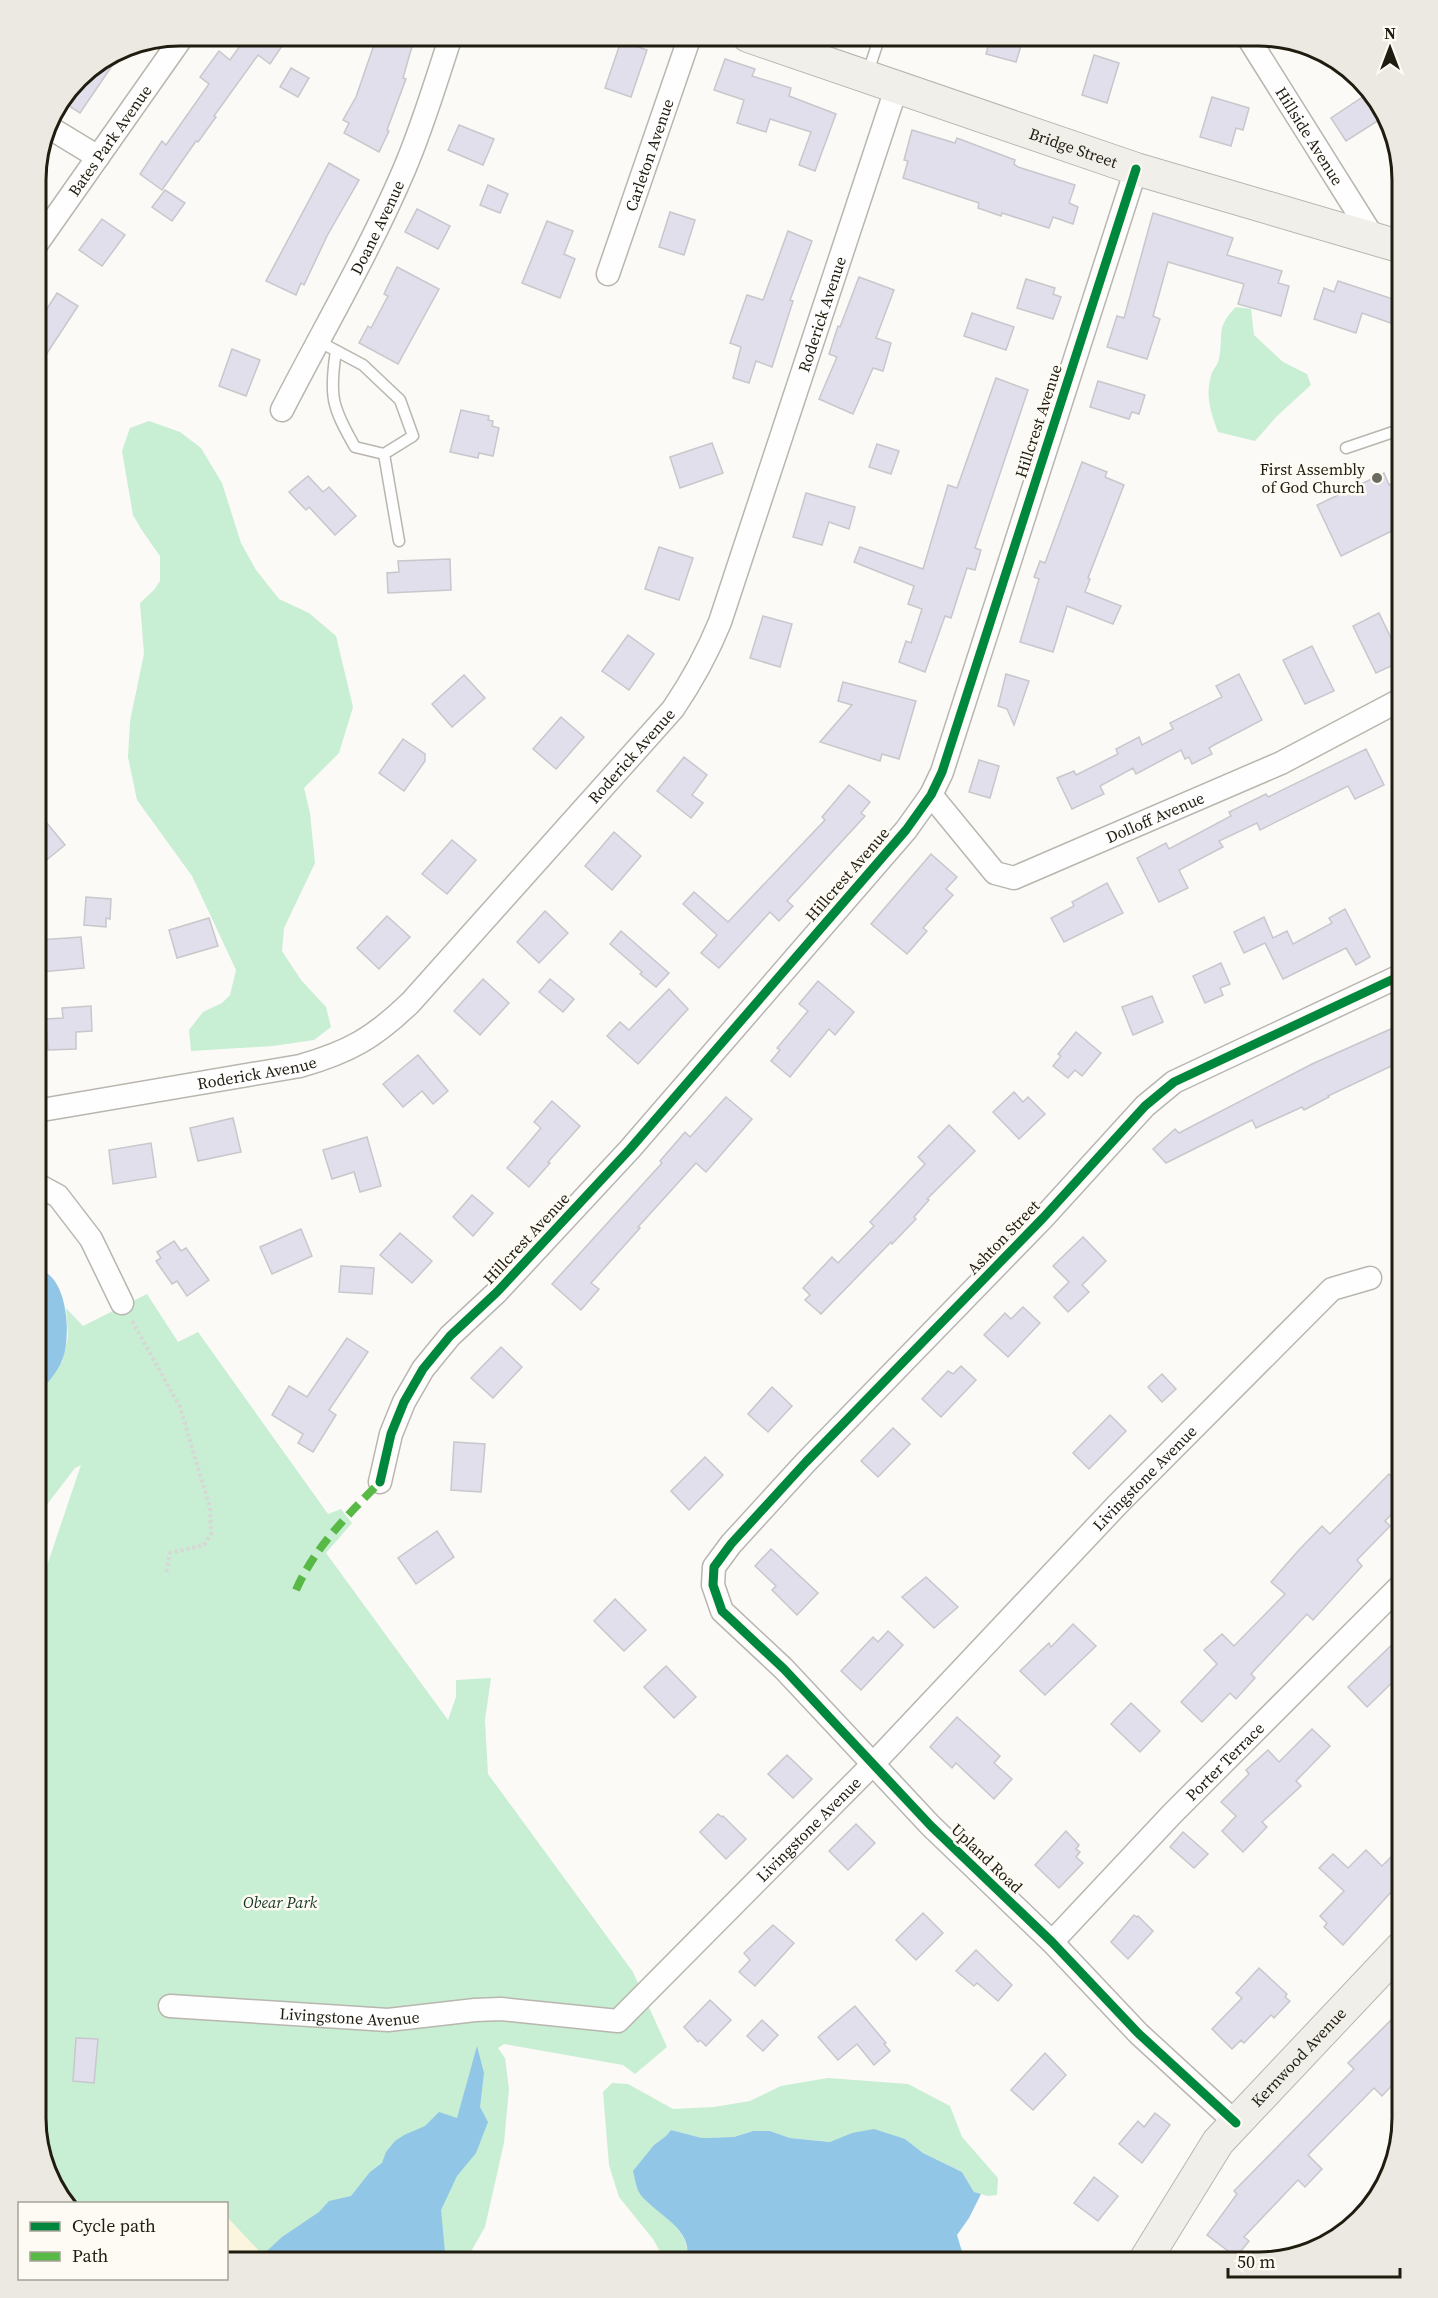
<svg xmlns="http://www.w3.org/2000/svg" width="1438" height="2298" font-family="'Source Serif 4',serif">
<rect width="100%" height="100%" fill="#fbfaf6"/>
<g fill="#c8eed4">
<path d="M1236,307L1251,309L1254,335L1283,362L1307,374L1311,385L1277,416L1255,441L1218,432C1211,413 1205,396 1211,376C1212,370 1218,365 1219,359C1224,334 1215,328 1236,307Z"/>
<path d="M149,421L180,432L201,448L222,483L241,543L256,570L279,599L309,613L336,636L353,707L339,753L304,788L310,813L315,863L284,928L282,951L301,980L326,1007L331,1027L314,1040L273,1046L191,1051L189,1030L203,1012L222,1003L230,995L236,970L192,876L137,800L128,757L130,721L144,654L140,603L154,590L160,581V556L143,532L133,515L122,451L130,428Z"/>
<path d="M147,1294L178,1342L198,1332L328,1514L341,1509L352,1523L326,1553L448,1720L456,1697V1680L491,1678L485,1720L488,1774L633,1972L667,2047L635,2074L623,2065L504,2044L498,2048L505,2058L509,2089L504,2143L485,2227L465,2262H227L226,2204L71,2203L51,2181L36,2117V1598L81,1465L75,1468L36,1519V1397L62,1362L68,1337L66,1308L83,1326Z"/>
<path d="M828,2078L908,2084L950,2106L962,2137L998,2178L997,2195L988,2196L974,2192L962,2172L923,2153L905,2139L852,2133L831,2142L790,2138L770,2131H753L734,2137L702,2138L671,2130L666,2136L654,2145L639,2193C658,2210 695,2233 686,2262H666L653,2239L619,2197L609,2165L603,2092L612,2083L628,2084L673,2109L714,2107L750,2101L781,2086Z"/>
</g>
<path fill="#fbf5df" d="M227,2217L262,2254L255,2262H227Z"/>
<g fill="#91c6e7">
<path d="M36,1270C68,1270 73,1341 61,1363C55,1375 44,1387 36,1397Z"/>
<path d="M477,2046L484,2073L480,2107L488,2122L476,2153L457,2176L441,2210L445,2252L443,2262H255L282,2237L319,2212L329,2201L351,2196L370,2172L382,2163L386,2152L395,2141L404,2135L425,2126L439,2112L457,2118Z"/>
<path d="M874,2129L905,2139L923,2153L962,2172L974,2192L981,2194L969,2218L957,2235L963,2255L962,2262H686C696,2229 656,2215 640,2194C636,2188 635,2178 633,2171L654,2145L666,2136L671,2130L702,2138L734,2137L753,2131H770L790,2138L830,2142L852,2133Z"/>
</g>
<g fill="#e1dfec" stroke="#c8c7cc" stroke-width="1.5">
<path d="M232,36H275L284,43L270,64L258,55L214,116L216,117L198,142L196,141L162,190L140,174L162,141L166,145L209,84L200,77L219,51L230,60L242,43Z"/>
<path d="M377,36H415L403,78L406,79L387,130L389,131L379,152L344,133L349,123L343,120L356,97Z"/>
<path d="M991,36H1024L1016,62L986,54Z"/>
<path d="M621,41L647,50L631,97L605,88Z"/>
<path d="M124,48L80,113L63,102L79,78Z"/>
<path d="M1094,55L1119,63L1107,103L1082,95Z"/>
<path d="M725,59L755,69L752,76L791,88L789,96L836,114L815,171L799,165L811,132L770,119L766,132L737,123L744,100L714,90Z"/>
<path d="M291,68L309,78L298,97L280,87Z"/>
<path d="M1364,96L1379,120L1346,141L1331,118Z"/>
<path d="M1212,97L1249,108L1243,130L1236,128L1231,146L1200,137Z"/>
<path d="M459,125L494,139L483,165L448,150Z"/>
<path d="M912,130L955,143L957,138L1015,160L1014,164L1018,167L1075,185L1069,203L1078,207L1073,224L1053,217L1049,228L1002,213L1001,216L978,208L979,203L903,178L908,161L904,160Z"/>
<path d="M329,163L359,180L327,236L304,285L301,283L296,295L266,281Z"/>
<path d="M488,185L508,194L500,213L480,205Z"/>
<path d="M165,190L185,203L172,221L152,207Z"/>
<path d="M417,209L450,226L438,249L405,232Z"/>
<path d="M670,212L695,220L684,255L659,247Z"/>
<path d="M1153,213L1233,238L1227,255L1282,271L1278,283L1289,286L1281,316L1238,304L1244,284L1168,262L1153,316L1160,319L1147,359L1107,347L1117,316L1124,318Z"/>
<path d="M102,219L125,235L102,266L79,250Z"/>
<path d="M547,221L573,231L564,254L575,259L560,298L522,283Z"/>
<path d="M788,231L812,241L790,300L793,301L772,367L756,361L749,383L733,378L741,347L730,343L747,295L763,300Z"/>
<path d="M397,267L439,289L398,364L359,343L368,326L371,328L388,296L384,294Z"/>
<path d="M859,277L894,290L876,338L891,343L883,371L873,368L853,414L819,399L837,357L829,354L838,326L840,327Z"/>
<path d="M1026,279L1055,288L1053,294L1061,297L1053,319L1017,308Z"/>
<path d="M1338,281L1402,302V327L1362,313L1356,333L1314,319L1324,288L1334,292Z"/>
<path d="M57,293L78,306L36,370V326Z"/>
<path d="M972,313L1014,327L1006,350L964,336Z"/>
<path d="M232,349L260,360L246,396L219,386Z"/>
<path d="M996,378L1028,390L975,548L981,550L975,570L967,568L951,618L945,616L925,672L899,662L906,641L911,643L922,609L908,604L914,586L854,562L860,547L923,569L948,485L957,488Z"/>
<path d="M1098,381L1145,395L1139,414L1132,412L1129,419L1090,407Z"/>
<path d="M461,410L489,416L488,420L493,421L492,426L499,428L493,456L479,453L478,458L450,452Z"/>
<path d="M712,443L723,473L680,488L670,457Z"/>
<path d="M877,444L899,451L891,474L869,467Z"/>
<path d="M1082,462L1107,472L1105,477L1124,485L1088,578L1090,579L1085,592L1121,606L1113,624L1067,606L1053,652L1020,642L1039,579L1034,577L1040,561L1045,563Z"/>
<path d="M1384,473L1389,485L1402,478V526L1341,556L1317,505Z"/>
<path d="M308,476L323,492L329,487L356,516L335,535L309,507L306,510L289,492Z"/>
<path d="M806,493L855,507L849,529L829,522L822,545L793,537Z"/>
<path d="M659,547L693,558L679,600L645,589Z"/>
<path d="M450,559L451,590L388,593L387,573L399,572L398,561Z"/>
<path d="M1379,613L1402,661L1376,673L1353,626Z"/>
<path d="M763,616L792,624L780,667L750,658Z"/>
<path d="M628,635L654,654L629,690L602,671Z"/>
<path d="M1312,646L1334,691L1305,704L1283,660Z"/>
<path d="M1006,674L1029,681L1014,725L1007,709L998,706Z"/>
<path d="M1239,674L1262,720L1214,745L1209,748L1212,754L1192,764L1189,757L1185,759L1181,750L1136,774L1133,768L1100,786L1104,794L1072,809L1057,778L1074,771L1076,775L1118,754L1116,749L1139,737L1142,745L1173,729L1170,723L1222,697L1216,686Z"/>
<path d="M464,675L485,698L452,727L432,704Z"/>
<path d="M843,682L916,701L899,759L882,754L880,761L820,742L852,705L838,701Z"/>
<path d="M561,717L584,737L556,769L533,749Z"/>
<path d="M403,739L425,754V761L404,791L379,773Z"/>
<path d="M1366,749L1384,785L1355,799L1348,786L1260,830L1257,823L1219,841L1223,847L1179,870L1188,888L1159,902L1137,858L1166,843L1169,849L1231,816L1229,812L1266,794L1268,797Z"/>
<path d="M684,757L707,775L692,795L703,803L691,818L657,791Z"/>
<path d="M979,760L999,766L990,798L969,792Z"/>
<path d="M849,785L870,802L861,813L865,816L787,901L793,906L779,921L770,912L719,968L701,953L717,935L683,904L694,892L728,922L825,820L822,817Z"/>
<path d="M36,810L65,845L44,862L36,853Z"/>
<path d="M614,832L641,856L612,890L585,866Z"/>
<path d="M452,840L476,860L447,894L422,874Z"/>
<path d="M931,854L957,877L946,889L953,895L923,928L927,931L907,954L871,924Z"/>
<path d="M1107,883L1123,913L1064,942L1051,918L1074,906L1072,902Z"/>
<path d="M86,897L111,899L110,919L106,918V927L84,925Z"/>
<path d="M1345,909L1370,957L1356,965L1346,948L1283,979L1265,943L1244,953L1234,932L1264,917L1273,938L1287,931L1293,944L1332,923L1329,918Z"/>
<path d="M545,911L568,933L539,963L517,942Z"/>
<path d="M387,916L410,937L379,969L357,948Z"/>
<path d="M209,918L218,946L177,958L169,930Z"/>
<path d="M621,931L669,973L656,987L640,974L642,972L610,944Z"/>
<path d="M81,937L84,968L41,972L39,940Z"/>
<path d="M1221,963L1230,984L1220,988L1223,995L1205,1003L1193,976Z"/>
<path d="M483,979L509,1003L480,1035L454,1011Z"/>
<path d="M550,979L574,999L563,1012L539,992Z"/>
<path d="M818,981L854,1012L835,1035L829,1029L790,1077L771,1061L780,1050L777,1048L808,1011L799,1004Z"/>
<path d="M669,989L688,1009L638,1064L607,1036L620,1022L629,1030Z"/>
<path d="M1152,996L1163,1022L1133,1035L1122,1007Z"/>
<path d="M91,1006L92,1031L76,1032V1049L48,1050L46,1019L63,1018L62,1008Z"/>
<path d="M1402,1024V1061L1328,1096L1329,1097L1304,1110L1302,1107L1256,1128L1252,1120L1166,1163L1153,1149L1175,1129L1179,1133L1312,1064Z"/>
<path d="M1076,1032L1101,1053L1082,1076L1075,1070L1068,1078L1053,1066L1061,1056L1058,1054Z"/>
<path d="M418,1055L448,1091L433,1104L422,1091L403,1107L383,1084Z"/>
<path d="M1014,1092L1023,1102L1028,1097L1045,1114L1019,1139L993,1112Z"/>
<path d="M726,1097L752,1119L706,1172L696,1163L638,1227L640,1228L591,1283L599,1289L581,1310L552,1284L662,1163L660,1161L685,1132L690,1137Z"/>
<path d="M552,1101L580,1126L548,1162L550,1163L529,1187L507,1168L541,1128L534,1122Z"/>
<path d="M233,1118L241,1152L198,1161L190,1128Z"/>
<path d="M949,1125L975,1151L927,1199L929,1200L914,1217L916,1219L892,1244L891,1242L821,1314L805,1300L810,1295L803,1288L832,1257L838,1263L874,1226L870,1222L925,1164L918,1157Z"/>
<path d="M367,1137L381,1186L360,1192L354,1172L332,1179L323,1150Z"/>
<path d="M151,1143L156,1177L113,1184L109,1150Z"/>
<path d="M472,1195L493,1213L473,1236L453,1217Z"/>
<path d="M301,1229L312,1256L272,1274L260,1247Z"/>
<path d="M400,1233L432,1261L412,1283L380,1255Z"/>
<path d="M1083,1237L1106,1261L1082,1285L1089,1292L1068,1312L1054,1297L1069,1282L1053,1266Z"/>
<path d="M174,1241L181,1251L186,1248L209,1280L187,1296L177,1281L172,1284L156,1261L161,1258L157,1252Z"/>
<path d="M341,1266L374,1268L372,1294L339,1292Z"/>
<path d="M1023,1307L1040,1323L1008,1357L984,1335L1005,1313L1011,1319Z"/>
<path d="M347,1338L368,1352L329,1410L336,1415L313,1452L298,1443L303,1434L272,1415L289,1386L307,1397Z"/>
<path d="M501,1347L522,1367L493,1398L471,1378Z"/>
<path d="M961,1366L976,1380L941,1417L922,1399L948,1371L953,1374Z"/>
<path d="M1162,1374L1176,1389L1162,1402L1148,1387Z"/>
<path d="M772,1387L792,1406L768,1432L748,1414Z"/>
<path d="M1110,1415L1126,1431L1089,1469L1073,1453Z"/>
<path d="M893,1428L910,1444L878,1477L861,1461Z"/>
<path d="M454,1442L485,1444L481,1492L451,1490Z"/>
<path d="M705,1457L723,1475L689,1510L671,1491Z"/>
<path d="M1389,1474L1402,1486V1504L1385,1521L1390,1526L1357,1560L1362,1566L1313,1620L1307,1614L1251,1674L1255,1678L1236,1699L1230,1693L1202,1722L1181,1702L1217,1664L1204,1650L1222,1634L1234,1646L1285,1594L1271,1582L1298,1551L1322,1526L1330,1534Z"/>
<path d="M437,1531L454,1557L416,1584L398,1558Z"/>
<path d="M771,1549L818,1593L797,1615L772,1590L776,1586L755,1566Z"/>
<path d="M926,1577L958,1607L934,1628L902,1597Z"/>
<path d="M615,1599L646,1630L624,1651L594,1621Z"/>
<path d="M1073,1624L1096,1646L1045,1695L1020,1671L1049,1643L1051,1647Z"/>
<path d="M888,1631L903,1645L861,1690L841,1671L873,1637L878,1642Z"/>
<path d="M1402,1635V1673L1367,1707L1348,1687Z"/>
<path d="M666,1666L696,1697L674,1718L644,1687Z"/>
<path d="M1131,1703L1160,1731L1140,1752L1111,1724Z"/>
<path d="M957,1717L1000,1756L994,1763L1012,1779L994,1799L956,1763L952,1768L930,1747Z"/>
<path d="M1312,1729L1330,1746L1296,1781L1301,1786L1262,1822L1267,1827L1243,1852L1222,1831L1236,1816L1221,1802L1249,1774L1246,1770L1268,1750L1279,1762Z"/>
<path d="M787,1755L812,1779L793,1798L768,1774Z"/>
<path d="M718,1814L722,1817L723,1816L746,1839L726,1859L700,1832Z"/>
<path d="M856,1824L875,1843L848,1870L829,1851Z"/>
<path d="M1066,1831L1079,1845L1076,1849L1080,1852L1076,1857L1083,1863L1059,1888L1035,1865Z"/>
<path d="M1183,1832L1208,1854L1194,1868L1170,1847Z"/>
<path d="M1402,1846V1880L1343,1945L1324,1927L1327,1923L1320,1916L1344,1891L1319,1868L1333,1854L1348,1868L1366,1850L1382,1866Z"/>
<path d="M923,1913L943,1933L916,1960L896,1940Z"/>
<path d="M1134,1915L1137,1917L1138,1916L1153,1931L1128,1959L1111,1942Z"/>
<path d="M773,1925L794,1943L755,1986L739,1972L750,1960L744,1953Z"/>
<path d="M976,1950L1012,1985L998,2001L977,1983L974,1986L956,1971Z"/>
<path d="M1259,1968L1287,1994L1285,1997L1290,2001L1274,2018L1271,2015L1244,2043L1241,2040L1232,2049L1212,2029L1242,1998L1236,1993Z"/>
<path d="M710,2000L731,2020L706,2046L700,2040L698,2042L684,2027Z"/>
<path d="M855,2006L886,2043L884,2044L890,2051L874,2065L857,2044L838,2060L818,2037Z"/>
<path d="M1402,2009V2075L1382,2096L1374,2088L1308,2155L1322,2169L1305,2187L1298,2180L1244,2237L1249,2241L1236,2257L1207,2235L1237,2194L1234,2191L1354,2069L1348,2063Z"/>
<path d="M762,2020L778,2035L763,2051L747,2036Z"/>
<path d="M76,2038L98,2039L94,2083L73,2081Z"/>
<path d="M1045,2053L1066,2075L1033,2110L1011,2090Z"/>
<path d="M1155,2113L1170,2125L1142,2163L1119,2144L1138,2121L1144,2127Z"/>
<path d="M1094,2177L1118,2196L1098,2221L1074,2203Z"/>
</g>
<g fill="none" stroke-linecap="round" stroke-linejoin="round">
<defs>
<g id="service">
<path d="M867,75L880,36"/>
<path d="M318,341L363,365L400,400L413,436L384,454L399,541"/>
<path d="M336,351C329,396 332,407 355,447L384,454"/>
<path d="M1346,448L1402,429"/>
</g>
<g id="minor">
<path id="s1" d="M1247,36L1373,237"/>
<path d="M47,126L98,157"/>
<path id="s2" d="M36,245L183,36"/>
<path id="s3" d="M608,274L690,36"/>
<path id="s4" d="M282,410C323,330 369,252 404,170C423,126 436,81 451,36"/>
<path id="s5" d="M931,795L995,873L1014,878L1281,763L1402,699"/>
<path id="s6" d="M36,1111L300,1066C349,1052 374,1038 411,1002L673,709C692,681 707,654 720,622L897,86"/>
<path d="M36,1184L58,1196L91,1239L122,1303"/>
<path d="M380,1482L391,1434L404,1402L423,1369L450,1336L497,1292L630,1149L906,830L931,795L942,772L1136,169"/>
<path id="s7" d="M1052,1942L1172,1814L1402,1584"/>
<path id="s8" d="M170,2006L388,2020L475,2010L501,2009L618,2021L873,1764L1117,1505L1332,1289L1370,1278"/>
<path d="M1236,2123L1139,2034L1052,1942L931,1826L784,1669L722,1611L713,1585L714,1567L731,1544L806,1462L1043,1218L1145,1106L1174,1082L1402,975"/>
</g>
<g id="secondary">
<path id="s9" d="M748,36L1136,169L1402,247"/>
<path id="s10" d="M1144,2262L1218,2142L1402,1947"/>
</g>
</defs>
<use href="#service" stroke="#b8b6ae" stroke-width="13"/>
<use href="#minor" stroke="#b8b6ae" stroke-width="25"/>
<use href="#secondary" stroke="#b8b6ae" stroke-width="34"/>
<path stroke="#d7d7d6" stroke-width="4" stroke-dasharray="3 3" stroke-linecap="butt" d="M132,1321L180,1407L210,1508L211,1534L204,1545L170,1553L166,1574"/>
<use href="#service" stroke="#fefefe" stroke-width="10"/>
<use href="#minor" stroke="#fefefe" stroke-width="22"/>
<use href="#secondary" stroke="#f1efea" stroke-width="32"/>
<path stroke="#58b947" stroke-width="8" stroke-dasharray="15 8" stroke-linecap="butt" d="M296,1590C315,1547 347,1516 380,1482"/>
<defs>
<g id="cycleway">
<path d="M380,1482L391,1434L404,1402L423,1369L450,1336L497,1292L630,1149L906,830L931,795L942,772L1136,169"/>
<path d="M1236,2123L1139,2034L1052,1942L931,1826L784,1669L722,1611L713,1585L714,1567L731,1544L806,1462L1043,1218L1145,1106L1174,1082L1402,975"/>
</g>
</defs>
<use href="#cycleway" stroke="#fdfbf4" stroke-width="13"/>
<use href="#cycleway" stroke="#00873e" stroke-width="9"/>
</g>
<circle fill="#6d6a60" stroke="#fdfbf4" stroke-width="2" cx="1377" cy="478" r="6"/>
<g text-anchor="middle" stroke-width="5" stroke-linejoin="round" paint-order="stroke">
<g font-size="16" fill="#201c0f" stroke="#fdfbf4">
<text dy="6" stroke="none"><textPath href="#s1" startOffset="118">Hillside Avenue</textPath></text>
<text dy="6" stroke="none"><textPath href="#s2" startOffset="128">Bates Park Avenue</textPath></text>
<text dy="6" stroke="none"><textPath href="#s9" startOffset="344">Bridge Street</textPath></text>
<text dy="6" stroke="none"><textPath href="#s3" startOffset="126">Carleton Avenue</textPath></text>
<text dy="6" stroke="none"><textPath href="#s4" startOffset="206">Doane Avenue</textPath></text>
<text dy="6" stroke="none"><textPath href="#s6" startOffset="1214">Roderick Avenue</textPath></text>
<text transform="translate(1038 421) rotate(-72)" y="6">Hillcrest Avenue</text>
<text dy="6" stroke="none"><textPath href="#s6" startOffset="728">Roderick Avenue</textPath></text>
<text dy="6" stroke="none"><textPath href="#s5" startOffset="274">Dolloff Avenue</textPath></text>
<text transform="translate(847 874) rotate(-49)" y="6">Hillcrest Avenue</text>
<text dy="6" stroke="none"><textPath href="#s6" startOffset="224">Roderick Avenue</textPath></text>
<text transform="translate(1003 1237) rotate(-46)" y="6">Ashton Street</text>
<text transform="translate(526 1238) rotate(-47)" y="6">Hillcrest Avenue</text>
<text dy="6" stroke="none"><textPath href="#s8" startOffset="1206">Livingstone Avenue</textPath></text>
<text dy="6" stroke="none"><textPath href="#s7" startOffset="250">Porter Terrace</textPath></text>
<text dy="6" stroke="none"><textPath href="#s8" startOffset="720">Livingstone Avenue</textPath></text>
<text transform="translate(987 1858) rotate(44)" y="6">Upland Road</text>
<text dy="6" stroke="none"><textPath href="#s8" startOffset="180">Livingstone Avenue</textPath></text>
<text dy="6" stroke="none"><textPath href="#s10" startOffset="258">Kernwood Avenue</textPath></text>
</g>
<g font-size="16" fill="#201c0f" stroke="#fdfbf4" text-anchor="end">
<text x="1365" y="475">First Assembly<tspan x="1365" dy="18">of God Church</tspan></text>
</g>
<g font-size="16" font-style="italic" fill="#143623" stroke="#fdfbf4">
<text x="280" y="1908">Obear Park</text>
</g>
</g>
<path d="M0 0H1438V2298H0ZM180 46H1258A134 134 0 0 1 1392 180V2118A134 134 0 0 1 1258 2252H180A134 134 0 0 1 46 2118V180A134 134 0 0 1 180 46Z" fill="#ebe9e2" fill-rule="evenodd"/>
<path fill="none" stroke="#201c0f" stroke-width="3" d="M180 46H1258A134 134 0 0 1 1392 180V2118A134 134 0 0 1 1258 2252H180A134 134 0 0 1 46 2118V180A134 134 0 0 1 180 46Z"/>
<rect x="18" y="2202" width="210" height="78" fill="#fdfbf4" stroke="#a5a298" stroke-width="1.5"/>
<rect x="30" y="2222" width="30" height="9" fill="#00873e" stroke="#a5a298" stroke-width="1.5"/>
<text x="72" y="2232" font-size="18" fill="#201c0f">Cycle path</text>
<rect x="30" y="2252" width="30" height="9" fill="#58b947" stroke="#a5a298" stroke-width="1.5"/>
<text x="72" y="2262" font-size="18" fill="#201c0f">Path</text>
<g transform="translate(1390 48)" stroke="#fdfbf4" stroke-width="4.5" paint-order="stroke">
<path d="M0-4.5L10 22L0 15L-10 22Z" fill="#201c0f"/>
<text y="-9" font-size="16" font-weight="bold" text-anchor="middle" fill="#201c0f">N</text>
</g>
<path d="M1228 2268v9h172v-9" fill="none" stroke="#201c0f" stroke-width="3"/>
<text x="1237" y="2268" font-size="18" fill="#201c0f" stroke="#fdfbf4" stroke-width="4.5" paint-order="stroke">50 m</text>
</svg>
